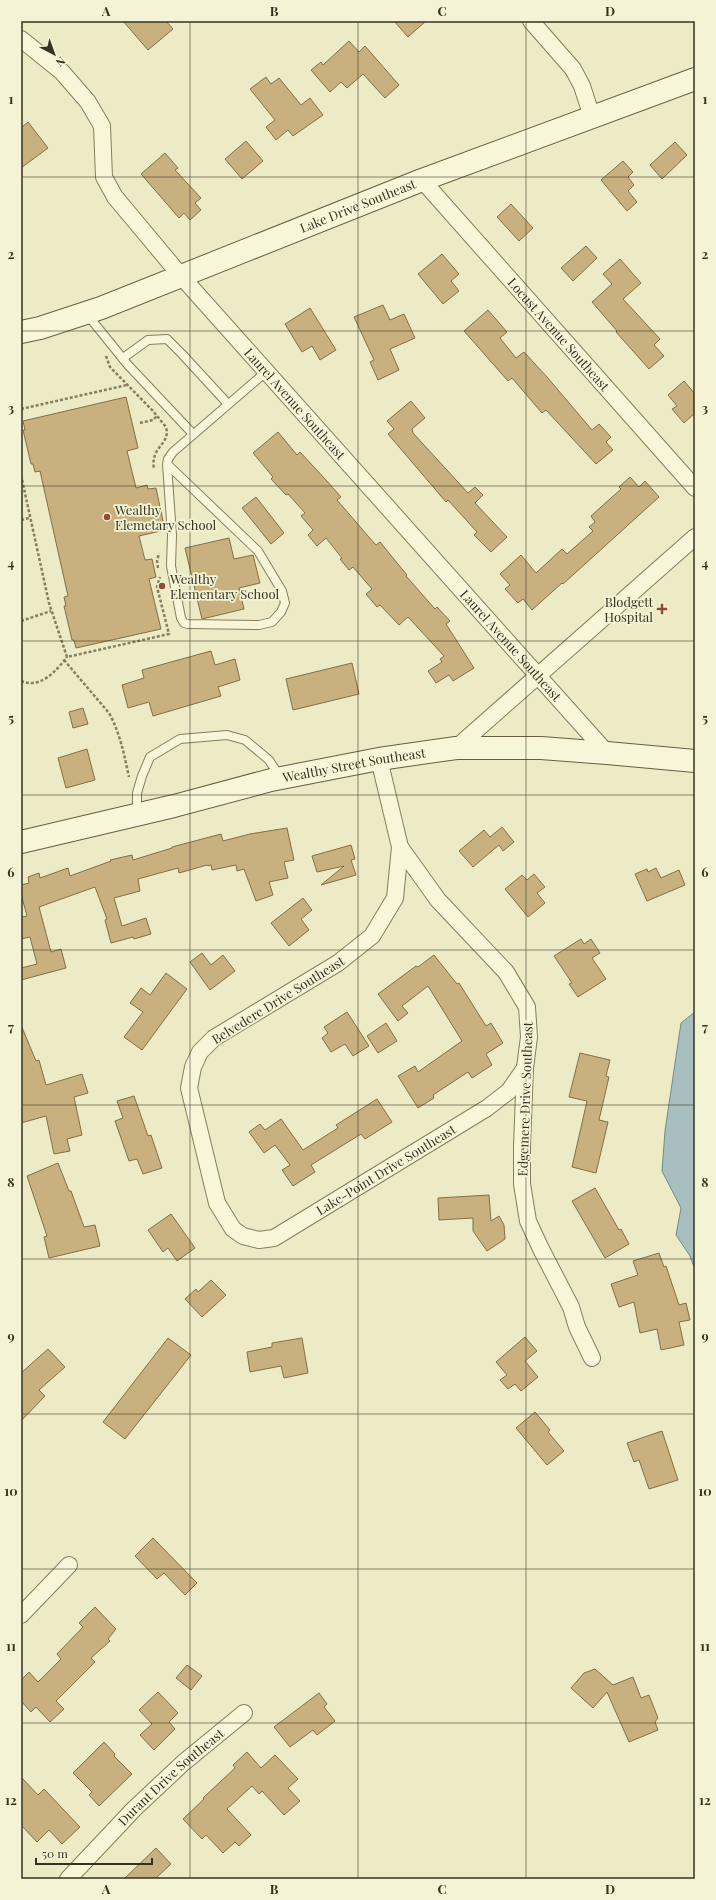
<svg xmlns="http://www.w3.org/2000/svg" width="716" height="1900" font-family="'Playfair Display',serif">
<rect width="100%" height="100%" fill="#ecebc6"/>
<path fill="#a7c0bf" stroke="#6e8d8e" d="M695,1012V1270L690,1256L676,1235L681,1208L662,1171L665,1131L681,1023Z"/>
<g fill="#c8b17e" stroke="#846f44">
<path d="M123,21H166L173,29L148,50Z"/>
<path d="M394,21H426L408,37Z"/>
<path d="M349,41L359,52L365,46L399,85L385,98L363,74L347,88L341,82L330,92L311,70L321,62L323,65Z"/>
<path d="M266,77L271,84L279,78L301,105L310,98L323,115L293,136L288,130L276,140L266,127L275,120L250,89Z"/>
<path d="M28,122L48,148L21,168V128Z"/>
<path d="M246,141L263,161L242,179L225,159Z"/>
<path d="M675,142L687,155L662,179L650,165Z"/>
<path d="M165,153L178,168L175,170L201,198L195,203L201,210L190,220L184,213L179,218L141,174Z"/>
<path d="M623,161L633,172L628,177L634,185L628,191L637,202L627,211L601,180Z"/>
<path d="M511,204L533,228L519,241L497,217Z"/>
<path d="M586,246L597,258L573,281L561,268Z"/>
<path d="M442,254L459,274L451,281L459,291L443,304L418,274Z"/>
<path d="M620,259L641,283L623,299L660,339L654,345L664,356L649,369L616,332L617,331L592,302L612,284L603,274Z"/>
<path d="M383,305L390,320L404,314L415,338L390,349L399,370L378,380L370,362L374,360L354,317Z"/>
<path d="M310,308L336,350L320,360L312,346L302,352L285,324Z"/>
<path d="M488,310L507,332L500,338L516,358L524,352L547,377L592,430L599,424L611,437L606,442L613,450L596,464L546,410L542,413L512,378L508,381L464,331Z"/>
<path d="M684,381L695,394V413L684,423L672,409L677,406L668,395Z"/>
<path d="M126,397L138,448L127,451L136,488L147,485L148,489L156,488L165,530L139,536L145,560L152,559L156,577L149,579L161,629L76,648L74,640H72L64,606H66L64,597L68,596L40,471L35,472L33,464H31L23,430H25L23,421Z"/>
<path d="M411,401L425,418L412,429L413,433L468,493L475,487L483,495L475,503L507,537L491,552L474,535L477,532L448,500L446,502L388,434L394,429L387,421Z"/>
<path d="M278,432L297,455L300,452L326,480L341,497L337,500L368,536L376,545L380,542L407,575L406,576L435,609L437,607L450,621L446,624L474,668L453,681L449,675L436,683L428,671L442,662L440,659L444,656L408,617L399,625L380,605L377,607L366,594L372,589L353,567L349,570L340,559L342,558L326,538L317,546L308,535L313,530L301,516L305,513L288,494L286,495L271,479L273,477L253,453Z"/>
<path d="M630,477L639,487L645,481L659,497L563,584L562,583L532,610L523,599L518,603L505,589L510,585L500,574L521,555L536,573L562,549L567,554L593,531L589,527L595,522L591,516L621,489L619,487Z"/>
<path d="M256,497L284,533L271,544L242,508Z"/>
<path d="M229,538L234,559L253,555L260,583L239,588L244,609L202,619L185,548Z"/>
<path d="M211,651L215,665L235,659L240,680L218,687L221,696L153,716L149,702L128,708L122,685L144,678L142,670Z"/>
<path d="M352,663L359,694L293,710L286,679Z"/>
<path d="M83,708L88,724L73,728L69,712Z"/>
<path d="M87,749L95,780L66,788L58,758Z"/>
<path d="M502,827L514,842L503,851L499,845L473,867L459,851L484,830L490,837Z"/>
<path d="M287,828L294,860L284,862L288,878L269,882L273,895L256,901L244,869L237,871L236,865L212,870L211,865L208,866L207,865L179,873L178,868L138,879L140,891L114,898L122,926L146,918L151,934L134,939L133,937L111,943L105,920L107,919L95,887L39,907L51,952L61,949L66,968L21,980V968L37,964L30,937L21,939V917L27,916L21,894V885L29,883L28,877L39,873L40,878L68,868L70,876L111,861L110,860L132,855L133,860L172,848V847L221,834L223,841L250,834Z"/>
<path d="M351,845L355,859L351,860L356,875L321,885L344,866L317,872L312,856Z"/>
<path d="M656,868L661,878L679,870L685,885L647,901L635,874L647,869L648,872Z"/>
<path d="M534,874L545,887L537,893L545,903L528,917L505,889L522,875L527,880Z"/>
<path d="M303,898L312,910L301,919L309,930L289,946L271,923Z"/>
<path d="M581,939L584,944L591,939L600,953L592,958L606,979L578,997L569,984L572,983L554,956Z"/>
<path d="M202,953L211,965L223,955L235,971L210,990L190,962Z"/>
<path d="M434,955L457,984L459,983L486,1026L491,1023L503,1043L486,1054L492,1065L472,1078L468,1072L433,1095L434,1098L418,1108L398,1076L415,1066L418,1072L462,1041L428,986L402,1006L408,1013L398,1021L378,994L416,966L418,967Z"/>
<path d="M166,973L187,989L142,1050L124,1037L143,1012L130,1003L141,988L150,995Z"/>
<path d="M347,1012L369,1046L353,1056L345,1044L331,1052L322,1038L328,1033L324,1027Z"/>
<path d="M386,1023L397,1041L378,1053L367,1036Z"/>
<path d="M21,1025L36,1061L39,1060L46,1085L82,1074L88,1093L74,1097L82,1135L67,1139L70,1151L54,1154L46,1116L21,1123Z"/>
<path d="M580,1053L610,1060L606,1076L609,1077L599,1120L608,1122L596,1173L572,1167L587,1101L569,1097Z"/>
<path d="M134,1096L148,1136L151,1135L162,1168L143,1174L137,1159L129,1161L115,1121L123,1118L117,1101Z"/>
<path d="M377,1099L392,1122L365,1139L361,1134L311,1165L315,1172L293,1186L282,1170L290,1165L275,1145L264,1153L249,1132L260,1124L265,1130L281,1119L303,1150L338,1128L336,1125Z"/>
<path d="M58,1163L69,1191H71L84,1227L95,1225L100,1246L49,1258L44,1237L47,1236L27,1176Z"/>
<path d="M595,1188L619,1230L621,1229L629,1244L605,1258L572,1201Z"/>
<path d="M489,1195L491,1221L499,1216L504,1225L505,1239L487,1251L473,1231V1218L439,1220L438,1198Z"/>
<path d="M171,1214L195,1248L177,1261L168,1248L163,1252L148,1230Z"/>
<path d="M659,1253L664,1267L666,1266L679,1305L686,1303L690,1320L679,1322L684,1345L661,1350L657,1329L640,1333L634,1302L619,1307L611,1284L638,1275L633,1261Z"/>
<path d="M211,1280L226,1295L202,1317L185,1299L196,1289L198,1292Z"/>
<path d="M525,1337L537,1351L525,1361L538,1377L521,1391L515,1384L508,1389L500,1380L507,1375L496,1362Z"/>
<path d="M168,1338L191,1355L125,1439L103,1422Z"/>
<path d="M302,1338L308,1373L284,1378L281,1366L250,1372L247,1352L272,1347V1343Z"/>
<path d="M48,1349L65,1367L39,1390L45,1396L21,1421V1373Z"/>
<path d="M535,1412L550,1430L548,1432L564,1451L547,1465L516,1428Z"/>
<path d="M662,1431L678,1480L649,1489L639,1460L634,1462L627,1443Z"/>
<path d="M153,1538L197,1583L185,1595L164,1573L157,1579L135,1556Z"/>
<path d="M95,1607L116,1629L108,1639L110,1641L91,1658L95,1662L56,1701L64,1709L50,1722L36,1707L31,1712L21,1701V1680L29,1672L38,1682L61,1659L57,1654L83,1627L79,1623Z"/>
<path d="M187,1665L202,1676L191,1690L176,1678Z"/>
<path d="M595,1669L613,1685L633,1677L641,1698L649,1695L658,1718L655,1722L658,1730L629,1742L607,1692L593,1708L571,1688L584,1673Z"/>
<path d="M158,1692L178,1713L169,1722L175,1729L154,1750L140,1735L152,1724L139,1710Z"/>
<path d="M319,1693L327,1704L324,1707L335,1721L317,1735L313,1730L290,1747L274,1727Z"/>
<path d="M104,1742L115,1754L114,1756L132,1774L99,1806L89,1795L92,1792L73,1773Z"/>
<path d="M247,1752L261,1768L275,1755L298,1779L288,1788L300,1801L284,1815L262,1791L259,1794L252,1786L227,1809L251,1835L239,1846L235,1842L223,1853L206,1835L202,1839L183,1819L204,1799L203,1798L235,1768L233,1765Z"/>
<path d="M21,1777L38,1795L44,1789L80,1827L62,1844L49,1830L37,1842L21,1825Z"/>
<path d="M156,1848L171,1864L155,1879H124Z"/>
</g>
<g fill="none" stroke-linecap="round" stroke-linejoin="round">
<defs>
<g id="lane">
<path d="M86,313L128,365L193,434"/>
<path d="M123,358L148,340L167,339L182,354L228,404"/>
<path d="M167,464L258,551L282,591L285,603L281,612L272,622L259,625L188,624L184,623L181,618L171,566L172,535L167,464L168,459L173,452L267,371"/>
<path d="M137,814V793L142,776L150,757L180,739L227,735L245,740L269,760L280,777"/>
</g>
<g id="street">
<path d="M531,21L573,69L582,86L592,117"/>
<path id="s1" d="M21,39L62,72L88,102L102,126L104,177L115,197L181,276L607,753"/>
<path id="s2" d="M422,180L695,488"/>
<path d="M456,748L695,537"/>
<path id="s3" d="M379,759L400,847L395,898L372,936L338,963L214,1038L200,1052L193,1067L189,1088L217,1203L233,1229L243,1236L259,1240L274,1238L487,1108L509,1091L525,1068"/>
<path d="M400,847L438,900L506,972L527,1007L529,1037L525,1068L522,1146V1184L528,1221L541,1249L571,1307L577,1327L592,1358"/>
<path d="M21,1615L69,1565"/>
<path id="s4" d="M68,1879L134,1809L183,1763L244,1713"/>
</g>
<g id="secondary">
<path id="s5" d="M21,332L40,328L101,308L422,180L695,79"/>
<path id="s6" d="M21,842L174,806L271,780L379,759L456,748H541L607,753L695,761"/>
</g>
</defs>
<use href="#lane" stroke="#867e5d" stroke-width="10"/>
<use href="#street" stroke="#867e5d" stroke-width="18"/>
<use href="#secondary" stroke="#685f40" stroke-width="24"/>
<g stroke="#867e5d" stroke-width="2.5" stroke-dasharray="3 2" stroke-linecap="butt">
<path d="M106,356L110,367L153,411L166,427C171,445 150,446 154,469"/>
<path d="M21,409L127,385"/>
<path d="M140,423L153,420L157,416"/>
<path d="M21,475L49,603L67,657L169,634L157,587L160,577"/>
<path d="M21,520L29,518"/>
<path d="M158,568L157,561L159,553"/>
<path d="M21,621L51,611"/>
<path d="M64,660L109,713C120,733 124,754 129,777"/>
<path d="M21,681C41,689 56,671 67,657"/>
</g>
<use href="#lane" stroke="#f7f6d9" stroke-width="8"/>
<use href="#street" stroke="#f7f6d9" stroke-width="16"/>
<use href="#secondary" stroke="#f7f6d9" stroke-width="22"/>
</g>
<path fill="none" stroke="#373220" stroke-width="1" stroke-opacity="0.55" d="M190,21V1879M358,21V1879M526,21V1879M21,177H695M21,331H695M21,486H695M21,641H695M21,795H695M21,950H695M21,1105H695M21,1259H695M21,1414H695M21,1569H695M21,1723H695"/>
<g fill="#924a30" stroke="#f4f3d5" stroke-width="1.5">
<circle cx="107" cy="517" r="4"/>
<circle cx="162" cy="586" r="4"/>
<path d="M660 603h4v4h4v4h-4v4h-4v-4h-4v-4h4z"/>
</g>
<g text-anchor="middle" stroke-width="3.5" stroke-linejoin="round" paint-order="stroke">
<g font-size="13" fill="#373220" stroke="#f4f3d5">
<text dy="5" stroke="none"><textPath href="#s5" startOffset="360">Lake Drive Southeast</textPath></text>
<text dy="5" stroke="none"><textPath href="#s2" startOffset="206">Locust Avenue Southeast</textPath></text>
<text dy="5" stroke="none"><textPath href="#s1" startOffset="468">Laurel Avenue Southeast</textPath></text>
<text dy="5" stroke="none"><textPath href="#s1" startOffset="792">Laurel Avenue Southeast</textPath></text>
<text dy="5" stroke="none"><textPath href="#s6" startOffset="342">Wealthy Street Southeast</textPath></text>
<text transform="translate(278 1000) rotate(-32)" y="5">Belvedere Drive Southeast</text>
<text transform="translate(525 1099) rotate(-88)" y="5">Edgemere Drive Southeast</text>
<text dy="5" stroke="none"><textPath href="#s3" startOffset="756">Lake-Point Drive Southeast</textPath></text>
<text dy="5" stroke="none"><textPath href="#s4" startOffset="145">Durant Drive Southeast</textPath></text>
</g>
<g font-size="13" fill="#373220" stroke="#f4f3d5" text-anchor="start">
<text x="115" y="515">Wealthy<tspan x="115" dy="15">Elemetary School</tspan></text>
<text x="170" y="584">Wealthy<tspan x="170" dy="15">Elementary School</tspan></text>
<text x="653" y="607" text-anchor="end">Blodgett<tspan x="653" dy="15">Hospital</tspan></text>
</g>
</g>
<rect width="716" height="1900" fill="none" stroke="#f4f3d5" stroke-width="44"/>
<g transform="translate(54 54) rotate(139)" stroke="#f4f3d5" stroke-width="3" paint-order="stroke">
<path d="M0-3L7 15L0 10L-7 15Z" fill="#373220"/>
<text y="-6" font-size="11" font-weight="bold" text-anchor="middle" fill="#373220">N</text>
</g>
<path d="M36 1858v6h116v-6" fill="none" stroke="#373220" stroke-width="2"/>
<text x="42" y="1858" font-size="12" fill="#373220" stroke="#f4f3d5" stroke-width="3" paint-order="stroke">50 m</text>
<rect x="22" y="22" width="672" height="1856" fill="none" stroke="#373220" stroke-width="1.5"/>
<g font-size="13" text-anchor="middle" font-weight="bold" fill="#373220">
<text x="106" y="16">A</text>
<text x="274" y="16">B</text>
<text x="442" y="16">C</text>
<text x="610" y="16">D</text>
<text x="11" y="104">1</text>
<text x="705" y="104">1</text>
<text x="11" y="259">2</text>
<text x="705" y="259">2</text>
<text x="11" y="413">3</text>
<text x="705" y="413">3</text>
<text x="11" y="568">4</text>
<text x="705" y="568">4</text>
<text x="11" y="723">5</text>
<text x="705" y="723">5</text>
<text x="11" y="877">6</text>
<text x="705" y="877">6</text>
<text x="11" y="1032">7</text>
<text x="705" y="1032">7</text>
<text x="11" y="1187">8</text>
<text x="705" y="1187">8</text>
<text x="11" y="1341">9</text>
<text x="705" y="1341">9</text>
<text x="11" y="1496">10</text>
<text x="705" y="1496">10</text>
<text x="11" y="1651">11</text>
<text x="705" y="1651">11</text>
<text x="11" y="1805">12</text>
<text x="705" y="1805">12</text>
<text x="106" y="1894">A</text>
<text x="274" y="1894">B</text>
<text x="442" y="1894">C</text>
<text x="610" y="1894">D</text>
</g>
</svg>
